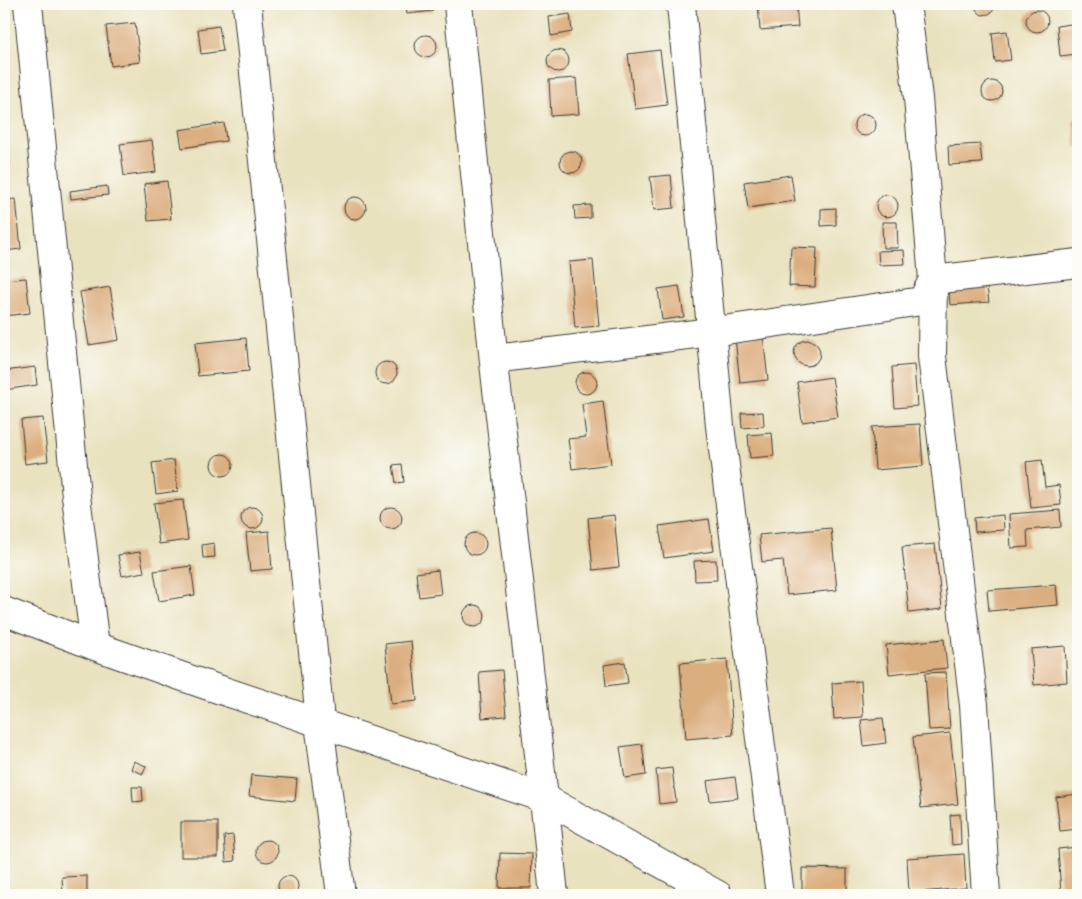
<svg xmlns="http://www.w3.org/2000/svg" width="1082" height="899" font-family="Cardo,serif">
<rect width="100%" height="100%" fill="#fdfcf7"/>
<filter id="ink" filterUnits="userSpaceOnUse"><feTurbulence type="fractalNoise" baseFrequency=".02" numOctaves="2"/><feDisplacementMap in="SourceGraphic" scale="10" xChannelSelector="R" yChannelSelector="G"/><feConvolveMatrix kernelMatrix="1 2 1 2 8 2 1 2 1" color-interpolation-filters="sRGB"/></filter>
<filter id="wash" filterUnits="userSpaceOnUse"><feTurbulence type="fractalNoise" baseFrequency=".0096" numOctaves="4" result="noise"/><feDisplacementMap in="SourceGraphic" scale="20" xChannelSelector="R" yChannelSelector="G"/><feGaussianBlur stdDeviation="1.12" result="paint"/><feColorMatrix in="noise" values="0 0 0 0 0 0 0 0 0 0 0 0 0 0 0 0 0 1.4 0 .05"/><feComposite in="paint" operator="in"/></filter>
<g filter="url(#wash)">
<rect width="100%" height="100%" fill="#e9e2bf"/>
<g id="blocks">
<g fill="#dbae7f">
<path d="M406,4H432L433,11L407,14Z"/>
<path d="M758,4H796L798,27L760,30Z"/>
<path d="M974,4H996V6L992,12L989,14L982,15L977,11Z"/>
<circle cx="1037" cy="21" r="11"/>
<path d="M570,14L572,32L551,36L549,17Z"/>
<path d="M135,23L140,62L111,66L106,26Z"/>
<path d="M1078,23V54L1060,56L1057,26Z"/>
<path d="M219,26L223,51L201,54L198,29Z"/>
<path d="M1007,31L1011,60L995,62L992,33Z"/>
<circle cx="426" cy="46" r="11"/>
<path d="M660,50L667,105L635,109L628,54Z"/>
<circle cx="558" cy="61" r="11"/>
<path d="M576,78L579,114L551,116L549,80Z"/>
<circle cx="992" cy="91" r="10"/>
<circle cx="865" cy="125" r="11"/>
<path d="M1073,120H1078V147H1075Z"/>
<path d="M224,123L226,141L182,148L179,130Z"/>
<path d="M4,130H6L10,163H4Z"/>
<path d="M152,140L156,172L124,176L120,144Z"/>
<path d="M980,144L982,163L949,165L948,146Z"/>
<circle cx="571" cy="162" r="11"/>
<path d="M671,175L674,208L654,210L650,177Z"/>
<path d="M791,175L795,201L748,208L744,182Z"/>
<path d="M167,181L171,219L148,221L144,184Z"/>
<path d="M107,186L108,195L71,199L70,191Z"/>
<circle cx="887" cy="206" r="11"/>
<circle cx="355" cy="208" r="11"/>
<path d="M16,199L21,249L4,251V200Z"/>
<path d="M591,205V218L575,219L574,206Z"/>
<path d="M836,208V225L821,226V209Z"/>
<path d="M882,222H897L898,248H883Z"/>
<path d="M791,247L817,248L815,287L789,286Z"/>
<path d="M904,250L905,264L879,265L878,251Z"/>
<path d="M593,260L599,326L575,328L569,262Z"/>
<path d="M26,278L30,313L4,316V280Z"/>
<path d="M679,286L684,317L662,320L658,289Z"/>
<path d="M110,287L119,340L89,345L80,292Z"/>
<path d="M987,287L989,302L950,305L949,291Z"/>
<path d="M763,335L768,380L740,383L735,338Z"/>
<path d="M246,338L249,371L198,376L195,343Z"/>
<circle cx="807" cy="353" r="13"/>
<circle cx="386" cy="373" r="11"/>
<path d="M914,365L917,406L895,408L892,367Z"/>
<path d="M35,367L37,385L4,390V371Z"/>
<circle cx="586" cy="383" r="11"/>
<path d="M832,377L838,417L802,422L797,382Z"/>
<path d="M603,401L611,464L572,469L568,439L586,437L582,404Z"/>
<path d="M763,412L764,426L742,428L741,413Z"/>
<path d="M43,418L48,461L25,464L21,420Z"/>
<path d="M920,424L923,466L875,470L872,427Z"/>
<path d="M772,433L774,456L750,458L748,435Z"/>
<circle cx="222" cy="465" r="11"/>
<path d="M174,460L178,491L156,494L152,463Z"/>
<path d="M1042,460L1045,487L1059,485L1061,505L1031,508L1026,462Z"/>
<path d="M402,464L404,482L396,483L393,465Z"/>
<path d="M183,500L188,540L159,544L154,503Z"/>
<circle cx="391" cy="518" r="11"/>
<circle cx="252" cy="518" r="11"/>
<path d="M1060,510L1061,527L1027,530L1028,547L1011,548L1009,514Z"/>
<path d="M614,515L619,567L593,570L588,518Z"/>
<path d="M1003,515L1004,530L975,532L974,518Z"/>
<path d="M709,519L714,551L664,558L659,526Z"/>
<path d="M831,528L837,590L787,595L783,560L762,562L759,535Z"/>
<path d="M269,531L272,569L250,571L246,533Z"/>
<circle cx="475" cy="544" r="11"/>
<path d="M214,543L215,557L203,558L202,545Z"/>
<path d="M935,544L942,609L909,613L902,547Z"/>
<path d="M140,552L144,572L122,576L118,555Z"/>
<path d="M716,560L717,580L695,581L694,561Z"/>
<path d="M191,566L195,595L159,601L154,571Z"/>
<path d="M438,570L441,594L419,597L416,573Z"/>
<path d="M1056,585L1058,605L989,611L987,590Z"/>
<circle cx="474" cy="616" r="11"/>
<path d="M944,639L947,668L889,674L886,645Z"/>
<path d="M411,641L417,701L391,704L385,644Z"/>
<path d="M1065,646L1067,682L1034,685L1031,649Z"/>
<path d="M727,659L733,735L686,739L680,663Z"/>
<path d="M625,662L628,683L606,686L604,665Z"/>
<path d="M502,670L506,716L482,718L479,672Z"/>
<path d="M946,672L950,729L929,730L925,673Z"/>
<path d="M861,681L863,717L834,719L832,683Z"/>
<path d="M883,718L886,743L864,746L861,720Z"/>
<path d="M950,733L958,804L921,808L913,737Z"/>
<path d="M642,744L646,775L625,778L620,747Z"/>
<path d="M134,761L146,766L143,774L131,769Z"/>
<path d="M672,768L676,802L659,804L656,770Z"/>
<path d="M251,775L297,779L295,801L249,796Z"/>
<path d="M735,777L738,798L710,801L707,781Z"/>
<path d="M132,787H142L143,801L133,802Z"/>
<path d="M1078,794V829L1060,831L1056,797Z"/>
<path d="M960,814L961,844L952,845L950,815Z"/>
<rect x="181" y="822" width="37" height="35"/>
<path d="M233,835L235,861L226,862L224,836Z"/>
<circle cx="267" cy="851" r="11"/>
<path d="M1078,847V892L1061,893L1058,849Z"/>
<path d="M500,853L532,854L531,888H499Z"/>
<path d="M964,854L966,888L909,893L907,858Z"/>
<path d="M802,868L847,869V895H802Z"/>
<circle cx="288" cy="886" r="10"/>
<path d="M87,876V895H63L62,877Z"/>
</g>
</g>
</g>
<g filter="url(#ink)">
<use href="#blocks" fill-opacity="0" stroke="#3b3a34" stroke-width="1"/>
<g fill="none" stroke-linecap="round" stroke-linejoin="round">
<defs>
<g id="minor">
<path d="M28,4L76,496L95,646"/>
<path d="M247,4L319,710V723L341,895"/>
<path d="M458,4L495,372L544,798L554,895"/>
<path d="M681,4L720,426L780,895"/>
<path d="M906,4L918,98L933,280L932,356L974,705L986,895"/>
<path d="M494,359L711,332L922,301L933,280L1078,263"/>
<path d="M4,611L95,646L206,685L544,798L718,895"/>
</g>
</defs>
<use href="#minor" stroke="#3b3a34" stroke-width="30"/>
<use href="#minor" stroke="#fff" stroke-width="28"/>
</g>
</g>
<rect width="1082" height="899" fill="none" stroke="#fdfcf7" stroke-width="20"/>
</svg>
